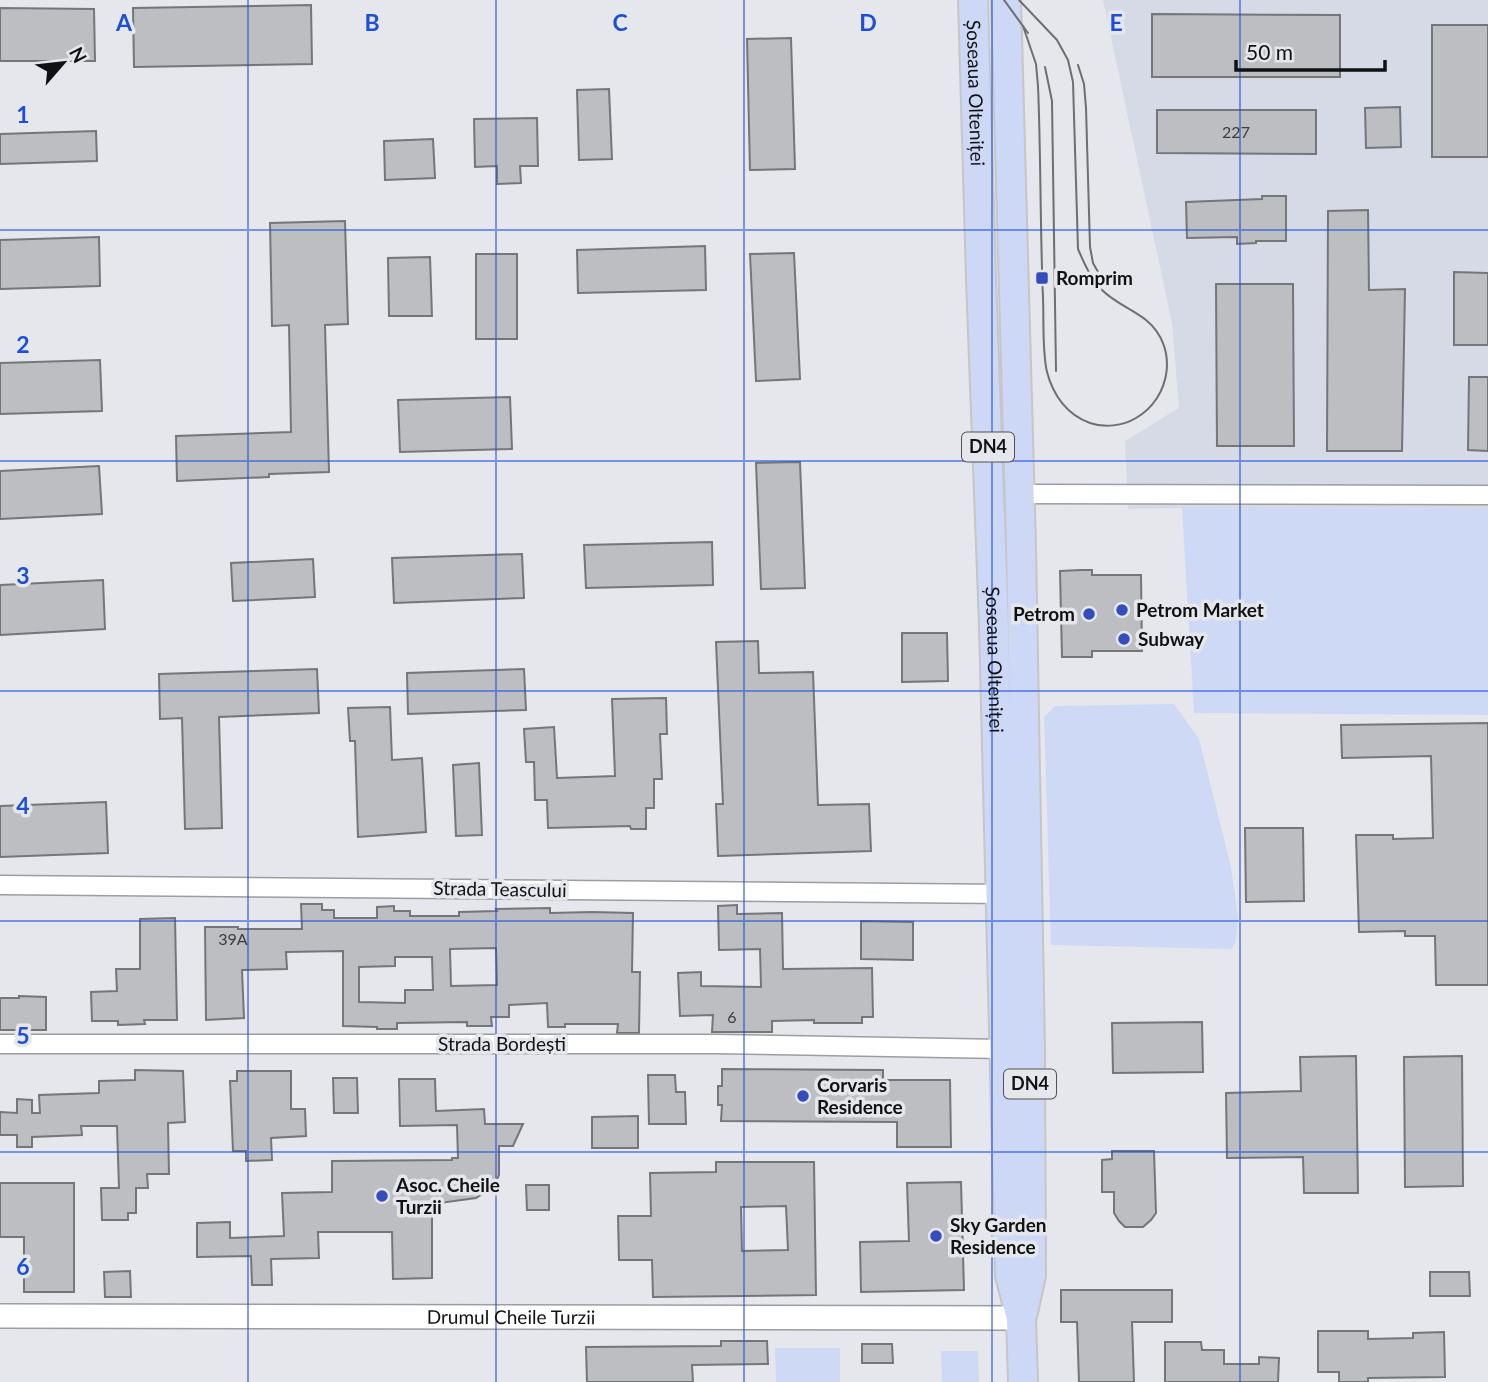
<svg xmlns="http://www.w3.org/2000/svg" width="1488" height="1382" font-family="Lato,sans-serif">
<rect width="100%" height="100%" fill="#e5e7ec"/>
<path fill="#d6dae6" d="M1103,0H1488V509L1182,508L1128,509L1125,441L1179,408L1172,323Z"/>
<g fill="#ced9f6">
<path d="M1182,508L1488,509V715L1194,713Z"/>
<path d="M1174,704L1199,739L1231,867L1238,918L1236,941L1232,949L1051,945L1044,717L1055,706Z"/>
<path d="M775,1348H840V1382H776Z"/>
<path d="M941,1351H978L979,1382H942Z"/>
</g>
<g fill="#bcbec2" stroke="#74767a" stroke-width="2" fill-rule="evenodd">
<path d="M311,5L312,64L134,67L133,8Z"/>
<path d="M0,8L94,9L95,61H0Z"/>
<path d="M1152,14L1340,15V77H1152Z"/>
<rect x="1432" y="25" width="56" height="132"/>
<path d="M791,38L795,169L750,170L747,39Z"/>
<path d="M609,89L612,159L579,160L577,90Z"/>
<path d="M1400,107L1401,147L1366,148L1365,108Z"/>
<path d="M1157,110H1316V154L1157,153Z"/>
<path d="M537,118L538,166H520L521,183L497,184V166L475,167L474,119Z"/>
<path d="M96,131L97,161L0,164V134Z"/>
<path d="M433,139L435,178L385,180L384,141Z"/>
<path d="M1262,196H1286V241H1256V243L1237,244V237L1187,238L1186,202L1262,199Z"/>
<path d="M1368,210L1369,290L1405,289L1402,451H1327L1328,211Z"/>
<path d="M345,221L348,324L325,325L329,472L269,474V477L177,481L176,436L291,432L289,325L272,326L270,223Z"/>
<path d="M99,237L100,286L0,289V240Z"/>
<path d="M705,246L706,290L578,293L577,250Z"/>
<path d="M794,253L800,379L756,381L750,254Z"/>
<rect x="476" y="254" width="41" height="85"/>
<path d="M430,257L432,316H389L388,258Z"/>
<path d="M1454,272L1488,273V345H1454Z"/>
<path d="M1216,284H1293L1294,446H1217Z"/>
<path d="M100,360L102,411L0,414V363Z"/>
<path d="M1469,377H1488V451L1468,450Z"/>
<path d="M510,397L512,449L400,452L398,400Z"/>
<path d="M800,462L805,588L761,589L756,463Z"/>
<path d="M99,466L102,514L0,519V471Z"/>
<path d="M712,542L713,585L586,588L584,545Z"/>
<path d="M522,554L524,598L394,603L392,558Z"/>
<path d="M313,559L315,597L233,601L231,563Z"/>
<path d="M1081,570H1092V575H1141L1142,651H1092V657H1062L1060,571Z"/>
<path d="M103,580L105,629L0,635V585Z"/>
<path d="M902,633H947L948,681L902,682Z"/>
<path d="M758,641L759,673L813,672L818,805L869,804L871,851L718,856L716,804H723L716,642Z"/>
<path d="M317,669L319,713L219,717L222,828L185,829L182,718L160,719L159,674Z"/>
<path d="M524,669L526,710L408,714L407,673Z"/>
<path d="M666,698L667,734H660L662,779H654V808H646V829H631L630,826L548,828L547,800H535L534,762H526L524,729L554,727L557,778L615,776L612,699Z"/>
<path d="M390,707L392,760L422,758L426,832L358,837L355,741H350L348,708Z"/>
<path d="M1488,723V985H1436L1435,936H1405V931L1359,932L1356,835H1393V839L1433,838L1431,756L1342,758L1341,725Z"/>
<path d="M479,763L482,835L456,836L453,765Z"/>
<path d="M106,802L108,853L0,857V806Z"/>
<path d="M1245,828H1303L1304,901L1246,902Z"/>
<path d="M301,904H322V910H334V918H377V907L394,906V911H410V916H459V912L497,911L496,909L550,908V913L592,912L633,913L632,972H640L639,1033H617L618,1024H565V1027H548L547,1003L509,1005V1017H491L492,1026H467V1022L397,1023V1029H377V1027L343,1026V951L286,952L287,969L242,970L244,1018L206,1020L205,927H238V929H302ZM496,948L497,985L451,986L450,949ZM395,957H432L433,990H405V1003L359,1002V967L395,966Z"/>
<path d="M737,905V914L782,913L783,969L872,968L873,1017H862V1023H814V1020L772,1021V1032H712L713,1015L680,1016L678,973L701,972V986L761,987L760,949L719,950L718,906Z"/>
<path d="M175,918L177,1020H144L145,1024L118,1025V1021H92L91,992L117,991L116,969H140V919Z"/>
<path d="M861,921L913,922V960L861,959Z"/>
<path d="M19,996L46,997V1030H0V998H19Z"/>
<path d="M1202,1022L1203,1072L1113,1073L1112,1023Z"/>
<path d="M1356,1056L1358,1193H1304L1303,1157L1227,1158L1226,1093L1301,1091L1300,1057Z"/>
<path d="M1462,1056L1463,1186L1405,1187L1404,1057Z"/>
<path d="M722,1069L883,1070V1080H950L951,1147H897V1122L721,1121L722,1105H718V1086H722Z"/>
<path d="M135,1070L183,1071L185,1122L168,1123L169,1174H147L148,1188H136V1213H128V1220H102L101,1188H119L117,1126H81L82,1135L32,1137V1147H17V1135H0V1112L17,1113V1099L32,1100V1113H40L39,1095L99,1093V1081L135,1080Z"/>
<path d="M237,1071H291V1109H305L306,1136L271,1138L272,1160L246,1161V1151H233L230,1081H237Z"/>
<path d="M648,1075H675L676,1092H685L686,1124H649Z"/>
<path d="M333,1078H357L358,1113H334Z"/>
<path d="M399,1079H435L436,1111L484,1109L485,1124H523L513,1146H499V1175L494,1186L476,1198L432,1204V1278L393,1279L392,1232H318L319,1258L271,1259L272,1285H252L251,1256L197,1257V1223L230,1222V1238L284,1236L282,1193L332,1192V1161L452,1160V1158H458L457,1125L400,1126Z"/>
<path d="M638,1116V1148H592V1117Z"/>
<path d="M1112,1151H1154L1156,1213L1151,1220L1143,1227H1125L1119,1221L1114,1213V1192H1102V1160L1112,1159Z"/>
<path d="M716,1162H814L816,1295L653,1297L652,1260H619L618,1216H651L650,1173L716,1172ZM786,1206L788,1250L742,1251L741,1207Z"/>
<path d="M961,1182L964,1290L861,1292L860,1242L909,1241L907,1183Z"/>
<path d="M0,1183H74V1292H24V1237H0Z"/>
<path d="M526,1185H549V1210H527Z"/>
<path d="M130,1271L131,1297H105L104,1272Z"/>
<path d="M1430,1272H1469L1470,1296H1430Z"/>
<path d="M1061,1290H1172V1322H1132L1134,1382H1079L1077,1322H1061Z"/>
<path d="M1318,1331H1368V1339L1413,1338V1333L1444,1332L1445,1377L1368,1378V1382H1339V1372H1318Z"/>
<path d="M721,1341H767L768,1364L692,1365L693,1382H587L586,1347L721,1346Z"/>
<path d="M1165,1342H1201L1202,1350H1224V1364H1259V1357L1279,1358L1278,1382H1165Z"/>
<path d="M862,1344H892L893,1363H862Z"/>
</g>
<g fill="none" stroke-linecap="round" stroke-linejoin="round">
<defs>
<g id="minor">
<path d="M1019,494L1488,495"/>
<path d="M0,885L1008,894"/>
<path d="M0,1044H715L1003,1049"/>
</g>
<g id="tertiary">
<path id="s1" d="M0,1316L1021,1318"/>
</g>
<g id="primary">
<path id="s2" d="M973,0L981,279L994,626L1010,1275L1021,1318L1023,1382"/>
<path d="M1006,0L1021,546L1030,1049L1031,1275L1023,1312"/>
</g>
</defs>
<use href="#minor" stroke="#9b9da1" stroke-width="21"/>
<use href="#tertiary" stroke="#9b9da1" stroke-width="26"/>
<use href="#primary" stroke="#c6c6c6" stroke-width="32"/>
<use href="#minor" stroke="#fff" stroke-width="18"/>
<use href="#tertiary" stroke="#fff" stroke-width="23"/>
<use href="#primary" stroke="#cdd8f6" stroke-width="28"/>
<g stroke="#6d6f71" stroke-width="2">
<path d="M1004,0L1028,33"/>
<path d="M1019,0L1057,40L1068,60L1073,82L1078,249C1084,263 1091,279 1102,290C1115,303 1132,309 1146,320C1179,347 1171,398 1136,418C1123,426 1104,428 1090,423C1067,415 1053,395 1047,372C1042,351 1044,321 1043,298C1040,228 1041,157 1038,86L1036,64L1023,26"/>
<path d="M1078,65L1084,84L1086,108L1090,247L1093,263L1098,272"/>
<path d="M1045,67L1052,101L1056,371"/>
</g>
</g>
<path fill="none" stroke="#1d4ed8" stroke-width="2" stroke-opacity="0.55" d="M248,0V1382M496,0V1382M744,0V1382M992,0V1382M1240,0V1382M0,230H1488M0,461H1488M0,691H1488M0,921H1488M0,1152H1488"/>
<g fill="#354cbd" stroke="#e5e7ec" stroke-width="2.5">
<rect x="1035" y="271" width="14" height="14" rx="3.5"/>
<circle cx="1122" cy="610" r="7"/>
<circle cx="1089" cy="614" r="7"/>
<circle cx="1124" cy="639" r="7"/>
<circle cx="803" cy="1096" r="7"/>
<circle cx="382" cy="1196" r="7"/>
<circle cx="936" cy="1236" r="7"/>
</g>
<g text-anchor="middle" stroke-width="7" stroke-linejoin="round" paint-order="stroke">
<g font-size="16" fill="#3b3c3e">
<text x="1236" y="138">227</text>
<text x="233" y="945">39A</text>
<text x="732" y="1023">6</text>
</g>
<g fill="#e5e7ec" stroke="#505153" stroke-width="2">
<rect x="962" y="432.5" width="52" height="29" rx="5"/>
<rect x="1004" y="1069.5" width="52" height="29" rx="5"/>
</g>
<g font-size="18" font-weight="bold" fill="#101112">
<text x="988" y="453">DN4</text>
<text x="1030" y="1090">DN4</text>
</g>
<g font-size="19" fill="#101112" stroke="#e5e7ec">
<text dy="7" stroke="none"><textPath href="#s2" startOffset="93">Șoseaua Olteniței</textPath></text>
<text dy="7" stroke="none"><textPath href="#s2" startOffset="660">Șoseaua Olteniței</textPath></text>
<text transform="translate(500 889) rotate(1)" y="7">Strada Teascului</text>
<text x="502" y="1051">Strada Bordești</text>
<text dy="7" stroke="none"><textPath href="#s1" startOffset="511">Drumul Cheile Turzii</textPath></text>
</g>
<g font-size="19" font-weight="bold" fill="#101112" stroke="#e5e7ec" text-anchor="start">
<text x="1056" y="285">Romprim</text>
<text x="1136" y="617">Petrom Market</text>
<text x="1075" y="621" text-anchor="end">Petrom</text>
<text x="1138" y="646">Subway</text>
<text x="817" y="1092">Corvaris<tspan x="817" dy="22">Residence</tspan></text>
<text x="396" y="1192">Asoc. Cheile<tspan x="396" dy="22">Turzii</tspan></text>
<text x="950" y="1232">Sky Garden<tspan x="950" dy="22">Residence</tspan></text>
</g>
</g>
<g font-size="23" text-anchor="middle" font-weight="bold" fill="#1d4ed8" stroke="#e5e7ec" stroke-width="7" stroke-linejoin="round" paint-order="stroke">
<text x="124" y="31">A</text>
<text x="372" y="31">B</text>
<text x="620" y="31">C</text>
<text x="868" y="31">D</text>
<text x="1116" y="31">E</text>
<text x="23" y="123">1</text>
<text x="23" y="353">2</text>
<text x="23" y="584">3</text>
<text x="23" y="814">4</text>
<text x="23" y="1044">5</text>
<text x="23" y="1275">6</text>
</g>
<g transform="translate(63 63) rotate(62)" stroke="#e5e7ec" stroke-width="5" paint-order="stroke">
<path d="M0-5L12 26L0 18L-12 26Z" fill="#101112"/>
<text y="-10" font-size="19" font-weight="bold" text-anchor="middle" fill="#101112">N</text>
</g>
<path d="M1236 60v10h149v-10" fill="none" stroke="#101112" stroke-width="3.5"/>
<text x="1246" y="60" font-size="21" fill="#101112" stroke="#e5e7ec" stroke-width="5" paint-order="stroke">50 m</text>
</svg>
